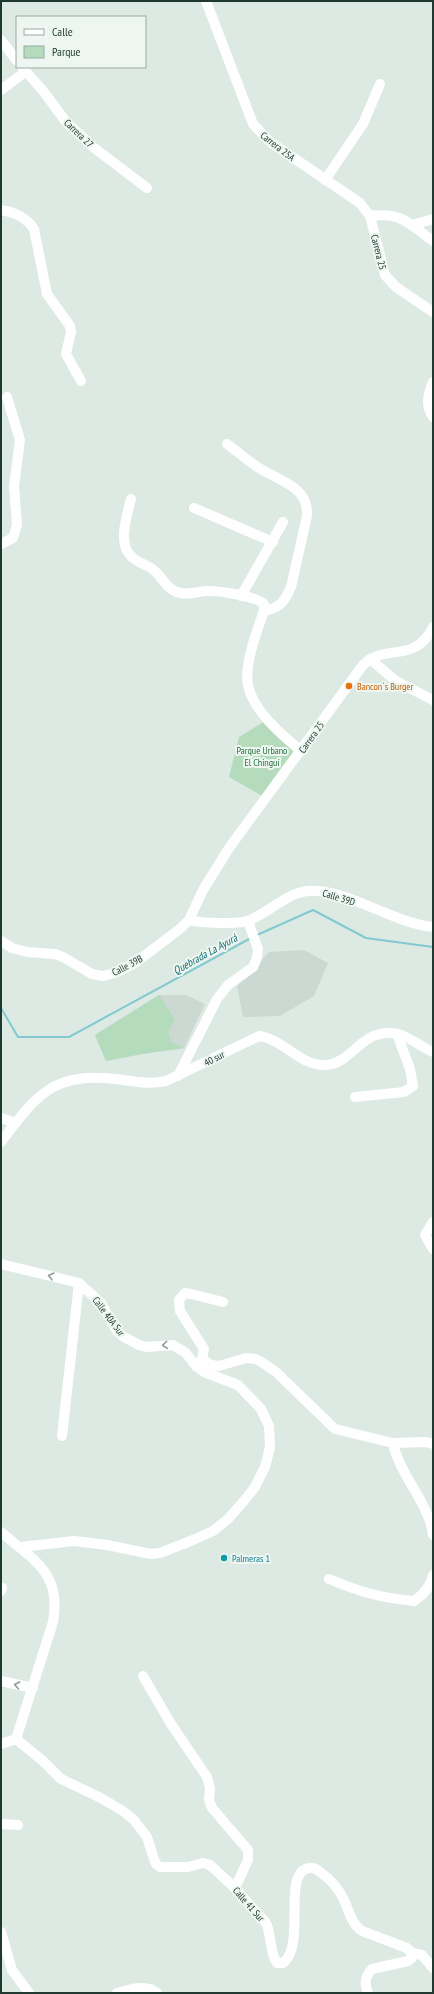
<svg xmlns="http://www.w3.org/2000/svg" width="434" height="1994" font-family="'PT Sans Narrow',sans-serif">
<rect width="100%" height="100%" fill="#dde9e3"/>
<g fill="#cbd9d2">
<path d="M304,950L328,963L314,996L280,1016L243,1017L237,986L269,952Z"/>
<path d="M159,995H186L205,1004L184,1048L142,1054L106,1061L95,1035Z"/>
</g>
<g fill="#b5dbbd">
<path d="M265,721L297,752L264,797L229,777L239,737Z"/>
<path d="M159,995L175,1019L168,1032L171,1042L184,1048L142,1054L106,1061L95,1035Z"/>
</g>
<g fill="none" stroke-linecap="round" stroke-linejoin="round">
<g stroke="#83cad0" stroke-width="2">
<path d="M257,935L313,910L366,938L433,947"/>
<path d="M1,1008L18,1037H69L251,938"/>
</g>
<g stroke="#fff" stroke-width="10">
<path d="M206,1L253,124L270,142L360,203L370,216L385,275L396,287L433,312"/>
<path d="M1,40L17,61"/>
<path d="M22,67L44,92L66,122L93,147L147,188"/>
<path d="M1,90L25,72"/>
<path d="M325,180L363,124L380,84"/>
<path d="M1,210C14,212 26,217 34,229L47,294L70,326L71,332L66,354L81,381"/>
<path d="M370,216C403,212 409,224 433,241"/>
<path d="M412,225L433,219"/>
<path d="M433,382C428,394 425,406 433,417"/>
<path d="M227,444C238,452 248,461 259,468C280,481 309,487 307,516L291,587C285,601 280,608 264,611"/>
<path d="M131,499C127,515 118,542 130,555C136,562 144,564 151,568C162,575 166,591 181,593C190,595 199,591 208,591C220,591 256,596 264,604V611C257,631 244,664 248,685C253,711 282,735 301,751"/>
<path d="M194,508L273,542"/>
<path d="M1,544L13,538L17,525L14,486L20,440L7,397"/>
<path d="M241,596L283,522"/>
<path d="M370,659L396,681L433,700"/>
<path d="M189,920C201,923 239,925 250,920C269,912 286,894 307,891C344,887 392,923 433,927"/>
<path d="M1,941L12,948L27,952L55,954L63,957L92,974L103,976L115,973L135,963L181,928L189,920L203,890L229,848L363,665C387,642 414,665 433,627"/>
<path d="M178,1076L217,999L228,985L253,967L257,958L258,949L248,921"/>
<path d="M355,1097L404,1092L413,1086L410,1069L397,1034"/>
<path d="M1,1118L16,1123"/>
<path d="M1,1142C36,1096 52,1072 115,1079C133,1081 148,1085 166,1081L259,1036C283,1039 300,1066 325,1065C354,1064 361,1026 398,1034C410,1037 421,1047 433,1052"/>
<path d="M433,1222L425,1235L433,1249"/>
<path d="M1,1264L79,1283L101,1303L117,1331L124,1337L139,1345L146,1347L173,1345L186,1353L196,1366L204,1372L238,1385L261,1409L269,1426L270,1447L265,1467L255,1487L243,1502L228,1519L213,1531L193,1540L160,1553L151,1554L107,1545L74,1541L20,1547"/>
<path d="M202,1359L204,1349L180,1311L179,1300L185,1293L191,1294L223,1302"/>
<path d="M196,1366L202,1359L211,1365L219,1366L246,1358L256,1359L263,1363L276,1372L335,1429L393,1443"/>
<path d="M62,1436L79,1283"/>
<path d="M433,1444L426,1442L393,1443C400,1476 429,1503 433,1535"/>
<path d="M1,1532C33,1560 62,1572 53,1622L16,1739"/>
<path d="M329,1579C360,1592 381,1598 414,1601C423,1595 431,1586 433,1575"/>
<path d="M1,1591L2,1588"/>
<path d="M143,1676L171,1724L207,1777L210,1788L209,1800L212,1808L248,1850V1860L235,1888"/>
<path d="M1,1681L33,1688"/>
<path d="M16,1739L43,1761L61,1779L99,1797L123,1811L134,1820L147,1837L154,1859L156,1864L160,1867H188L203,1863L210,1865L235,1888L266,1923C272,1936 269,1951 277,1963H283C307,1945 281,1872 309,1868C314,1867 316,1869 320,1872C330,1879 339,1889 344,1900C349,1911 351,1923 362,1931L407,1948L412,1953V1958L408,1961L372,1969C365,1976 364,1984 368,1993"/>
<path d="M1,1744L16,1739"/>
<path d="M1,1824L18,1825"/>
<path d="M1,1932L12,1970L29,1993"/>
<path d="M412,1953L422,1955L433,1968"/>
<path d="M117,1993C129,1989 147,1984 157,1993"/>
</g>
</g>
<defs><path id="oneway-chevron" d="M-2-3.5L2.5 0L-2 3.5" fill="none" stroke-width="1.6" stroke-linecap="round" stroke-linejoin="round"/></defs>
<g stroke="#8f9c98">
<use href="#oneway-chevron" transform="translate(51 1276) rotate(-166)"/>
<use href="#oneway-chevron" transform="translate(165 1345) rotate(175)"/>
<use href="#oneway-chevron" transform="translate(17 1685) rotate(-169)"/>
</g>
<circle fill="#e8710a" stroke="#edf6f1" stroke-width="1.5" cx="349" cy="686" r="4"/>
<circle fill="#0f9aa8" stroke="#edf6f1" stroke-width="1.5" cx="224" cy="1558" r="4"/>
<g text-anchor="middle" stroke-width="4" stroke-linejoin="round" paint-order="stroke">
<g font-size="10" fill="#1f3930" stroke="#edf6f1">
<text transform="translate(79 133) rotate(44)" y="4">Carrera 27</text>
<text transform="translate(278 146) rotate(38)" y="4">Carrera 25A</text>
<text transform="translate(379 252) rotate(76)" y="4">Carrera 25</text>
<text transform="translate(311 737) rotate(-55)" y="4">Carrera 25</text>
<text transform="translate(339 897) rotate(17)" y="4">Calle 39D</text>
<text transform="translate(127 965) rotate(-28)" y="4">Calle 39B</text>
<text transform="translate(214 1058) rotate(-27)" y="4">40 sur</text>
<text transform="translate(109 1316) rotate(53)" y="4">Calle 40A Sur</text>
<text transform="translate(249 1904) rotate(49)" y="4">Calle 41 Sur</text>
</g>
<g font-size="10" fill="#c56008" stroke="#edf6f1" text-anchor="start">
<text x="357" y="690">Bancon´s Burger</text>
</g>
<g font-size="10" fill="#29703f" stroke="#edf6f1">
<text x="262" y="754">Parque Urbano<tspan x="262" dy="12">El Chinguí</tspan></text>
</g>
<g font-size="10" fill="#0d838f" stroke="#edf6f1" text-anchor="start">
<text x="232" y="1562">Palmeras 1</text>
</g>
<g font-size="11" font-style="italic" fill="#196c74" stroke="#edf6f1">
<text transform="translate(205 954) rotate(-29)" y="4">Quebrada La Ayurá</text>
</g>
</g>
<rect width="434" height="1994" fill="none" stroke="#1f3930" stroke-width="4"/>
<rect x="16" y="16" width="130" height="52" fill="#edf6f1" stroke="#9baaa4"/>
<rect x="24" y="29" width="20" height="6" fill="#ffffff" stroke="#9baaa4"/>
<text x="52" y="36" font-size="12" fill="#1f3930">Calle</text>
<rect x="24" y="46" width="20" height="12" fill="#b5dbbd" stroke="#9baaa4"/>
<text x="52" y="56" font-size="12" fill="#1f3930">Parque</text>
</svg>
